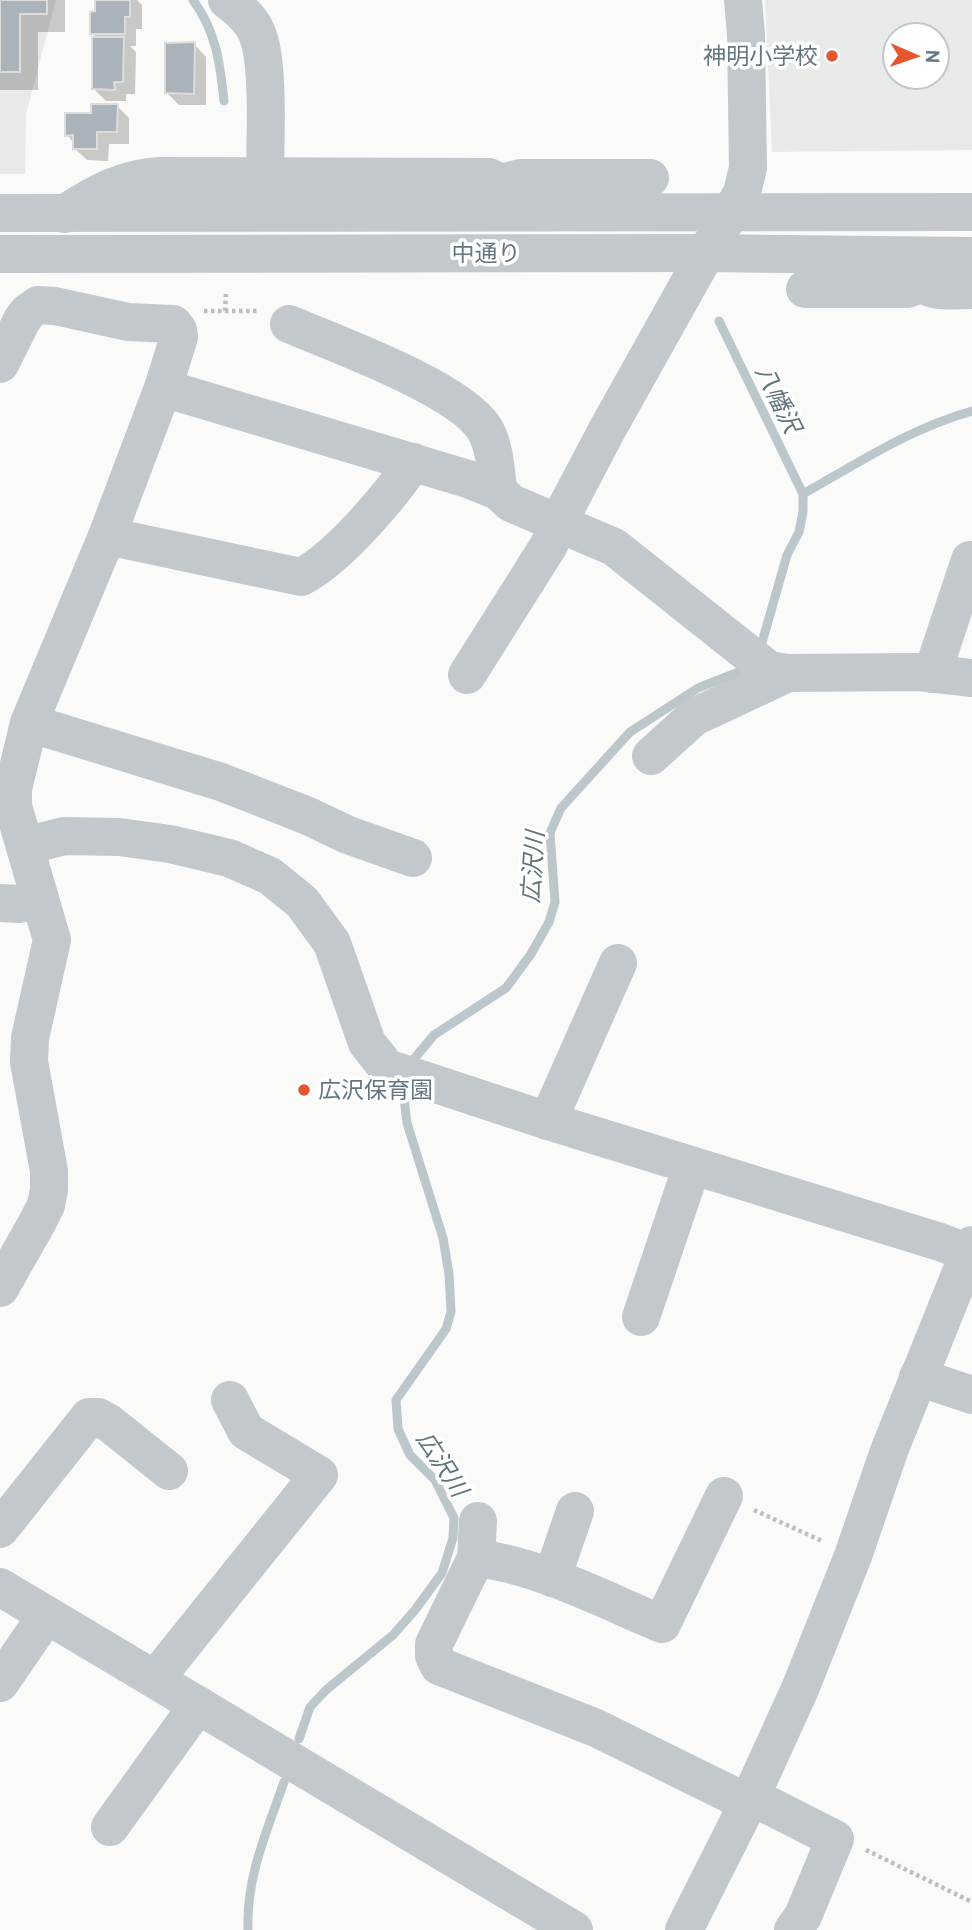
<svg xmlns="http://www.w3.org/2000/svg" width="972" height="1930" font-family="Overpass,'Noto Sans JP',sans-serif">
<rect width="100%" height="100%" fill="#fafaf8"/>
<g fill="#e8e9e9" fill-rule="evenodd">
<path d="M0,0H56L26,114L25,174H0Z"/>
<path d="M765,0H972V150L772,152ZM937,35V77H895V35Z"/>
</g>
<g fill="#0003">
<path d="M0,0H65V32H38V90H0Z"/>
<path d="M96,0H137L142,5V29H136V46H130L136,52L135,94H126V101H106L93,88L98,39L92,33L97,12Z"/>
<path d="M194,44L206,57V105H179L167,93Z"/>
<path d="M117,106L129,118V144H109L108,161L87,160L74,148V143L67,135L92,115Z"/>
</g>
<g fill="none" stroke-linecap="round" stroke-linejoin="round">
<g stroke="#bbc7cb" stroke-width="9">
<path d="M193,0C216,31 220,63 224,101"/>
<path d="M719,321L803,494V512L799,532L787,555L761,646"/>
<path d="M803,494C858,463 911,428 972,411"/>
<path d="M414,1059L434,1035L506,988L531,954L549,922L555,902L550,833L561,808L630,732L698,688L741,671"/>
<path d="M299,1739L310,1707L326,1690L393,1635L415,1610L442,1573L453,1538L454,1518L435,1480L410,1455L398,1429L396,1400L446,1329L451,1312L449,1274L443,1238L407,1123L403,1090"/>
<path d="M248,1930C246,1877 267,1831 284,1782"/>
</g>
</g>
<g fill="#aab3b9" stroke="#dcdcda" stroke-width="2">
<path d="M0,0H47V14H20V72H0Z"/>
<path d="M95,0H130V17H125V34H90V12L95,11Z"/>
<path d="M92,37H124L123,82H114L115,90L92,89Z"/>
<path d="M195,42L194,94L165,93V43Z"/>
<path d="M91,104H118L117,132H97V149H73V135L65,136V113H91Z"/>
</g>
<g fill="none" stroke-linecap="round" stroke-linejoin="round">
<g stroke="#bbbfc2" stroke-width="4.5" stroke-dasharray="3.5 3.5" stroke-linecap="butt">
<path d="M204,311H258"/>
<path d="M225,311L226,294"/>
<path d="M754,1510L822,1541"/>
<path d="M866,1850L972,1902"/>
</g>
<g stroke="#c3c8cc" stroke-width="38">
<path d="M227,0C239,9 250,18 256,31C270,60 265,142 265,177"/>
<path d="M501,183L520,178H650"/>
<path d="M0,213L972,212"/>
<path d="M64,214C95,194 123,178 159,176L489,177L501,183L509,212"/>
<path d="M0,254L706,253L972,256"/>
<path d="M915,259C915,297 943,290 972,290"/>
<path d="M805,289H907L921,284"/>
<path d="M289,324C336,344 458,388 484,428C495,446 496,471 498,491"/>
<path d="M0,364L22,320L28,312L38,305L55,306L128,322L173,324L178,330L179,337L163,388L107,536L29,723L13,789V806L52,940L30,1038L29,1062L49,1171V1190L46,1205L37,1223L0,1288"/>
<path d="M163,388L468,479L498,491L511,503L614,547L769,670L788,673L919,672L972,678"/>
<path d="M107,536L301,577C337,559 390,497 413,462"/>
<path d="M932,674L970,560"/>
<path d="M467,675L549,545L558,523L608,428L706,253L742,193L748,168L746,34L743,0"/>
<path d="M29,723L221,782L308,816L348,835L413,858"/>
<path d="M651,756L694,717L788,673"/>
<path d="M25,846L64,836L119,837L170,844L229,858L270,876L302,902L332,943L367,1043L387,1068L548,1121L940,1242L969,1253"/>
<path d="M0,903L19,904L40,899"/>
<path d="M548,1121L618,963"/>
<path d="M641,1317L692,1166"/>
<path d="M918,1377L972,1395"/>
<path d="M478,1521L476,1558L434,1644V1656L439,1666L596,1728L748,1803"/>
<path d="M0,1529L89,1417H98L109,1423L169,1471"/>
<path d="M476,1558C540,1566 602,1599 662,1624L724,1496"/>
<path d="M552,1578L575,1511"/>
<path d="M0,1587L574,1930"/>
<path d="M156,1678L319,1475L246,1431L230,1400"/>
<path d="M0,1683L46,1616"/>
<path d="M750,1796L835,1839L803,1916L793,1930"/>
<path d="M110,1827L198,1705"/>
<path d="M684,1930L748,1803L800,1689L853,1556L889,1451L972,1245"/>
</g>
</g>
<g fill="#e4572e" stroke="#fff" stroke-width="2.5">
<circle cx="832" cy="56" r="7"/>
<circle cx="304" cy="1090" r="7"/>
</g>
<g text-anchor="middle" stroke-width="7" stroke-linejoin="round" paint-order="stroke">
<g font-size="23" fill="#657683" stroke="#fff" text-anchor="end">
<text x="818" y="64">神明小学校</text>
<text x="318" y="1098" text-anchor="start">広沢保育園</text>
</g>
<g font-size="23" fill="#657683" stroke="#fff">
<text x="486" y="261">中通り</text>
</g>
<g font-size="24" font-style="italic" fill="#60757c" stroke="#fff">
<text transform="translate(778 399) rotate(64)" y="8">八幡沢</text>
<text transform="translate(533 867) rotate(-86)" y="8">広沢川</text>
<text transform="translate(442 1464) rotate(57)" y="8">広沢川</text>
</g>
</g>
<g transform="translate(916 56) rotate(92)"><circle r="33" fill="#ffffff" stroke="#c1c8cd" stroke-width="2"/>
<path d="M0-5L12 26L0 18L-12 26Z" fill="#e4572e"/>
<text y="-10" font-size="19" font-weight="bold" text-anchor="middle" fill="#657683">N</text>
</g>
</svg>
